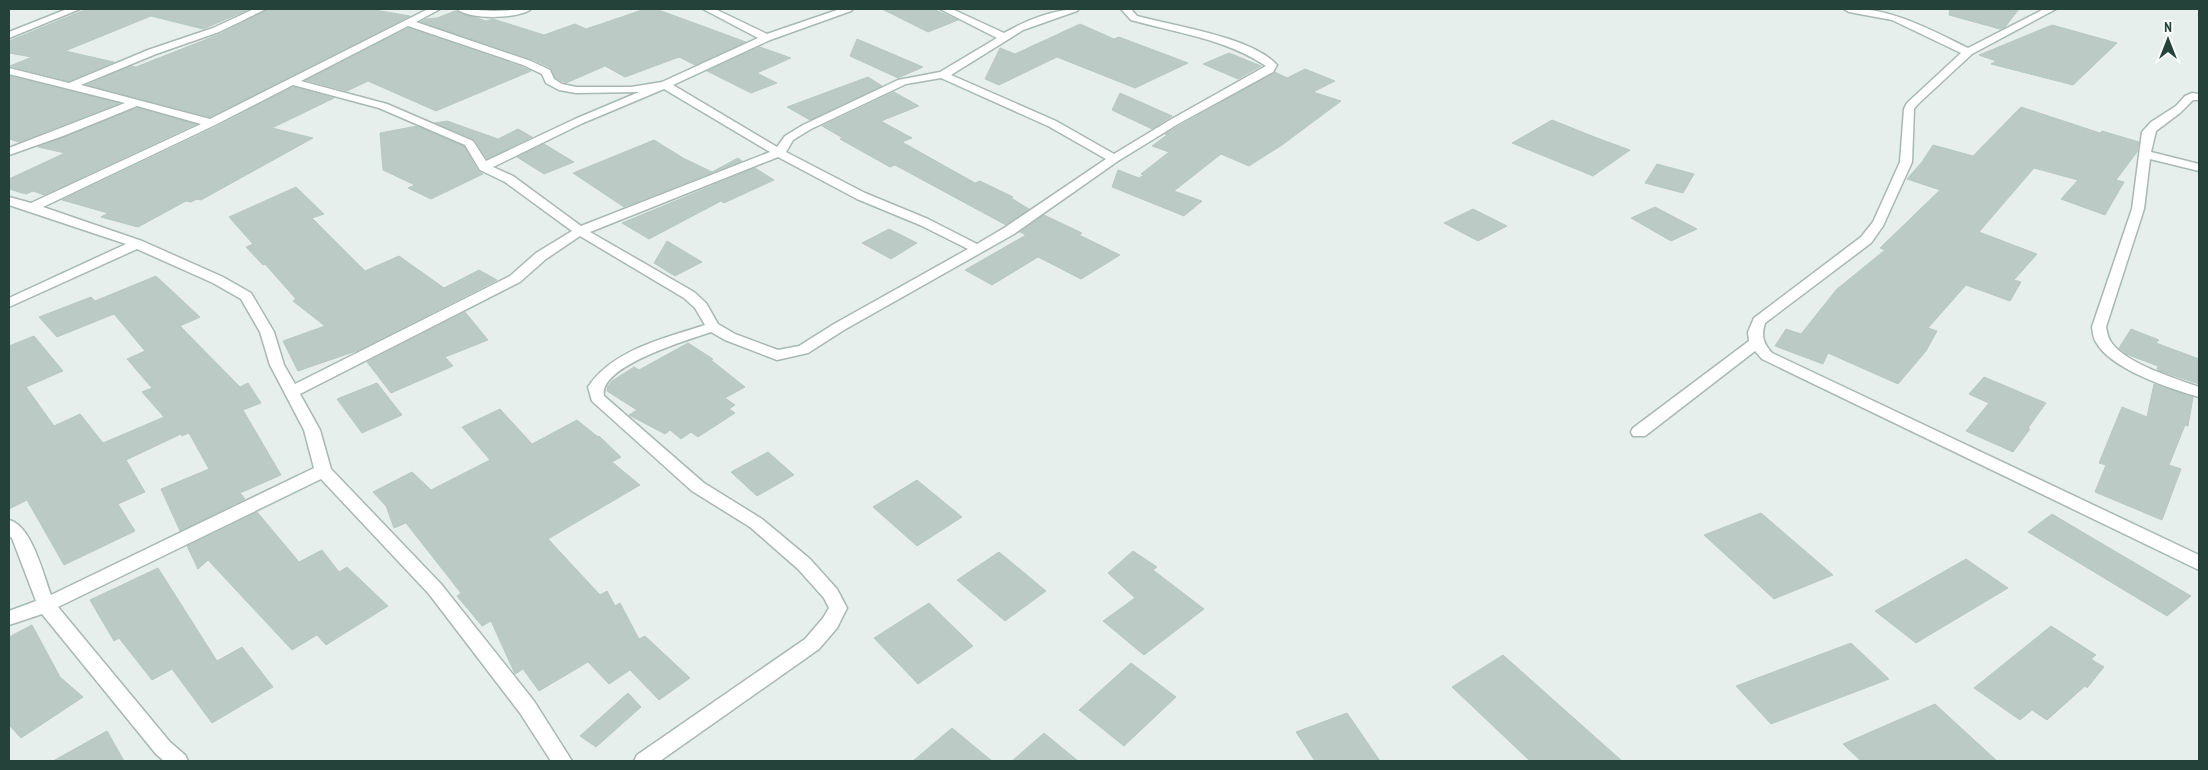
<svg xmlns="http://www.w3.org/2000/svg" width="2208" height="770" font-family="'PT Sans Narrow',sans-serif">
<rect width="100%" height="100%" fill="#e6efeb"/>
<g fill="#bbcac4" stroke="#b8c9c2">
<path d="M87,9H250L203,29L151,16L65,51L114,62L69,81L10,66L32,57L9,53V41Z"/>
<path d="M268,9H369L410,16L210,117L87,85L131,66L136,67L220,34Z"/>
<path d="M645,9H656L746,42L695,65L679,57L625,77L605,66L566,83L555,78L551,68L532,59L421,22L426,19L437,18L455,11L486,21L493,19L544,35L575,24L586,29Z"/>
<path d="M882,9H933L958,20L928,32Z"/>
<path d="M1950,9H2019L2005,27L2000,29L1949,15Z"/>
<path d="M1080,24L1114,39L1119,37L1188,63L1135,88L1057,57L999,85L985,79L1000,48L1015,54Z"/>
<path d="M2052,25L2117,43L2073,85L1991,64L1996,61L1979,55Z"/>
<path d="M408,28L522,67L531,71L436,111L368,81L347,91L306,80Z"/>
<path d="M857,39L923,67L898,78L850,56Z"/>
<path d="M760,47L791,58L757,73L777,83L751,93L707,71Z"/>
<path d="M1229,53L1261,66L1238,79L1203,64Z"/>
<path d="M1305,69L1335,81L1313,92L1341,101L1282,145L1249,166L1221,154L1174,191L1202,201L1184,216L1112,187L1118,170L1139,178L1144,175L1141,174L1169,152L1152,146L1167,135L1165,134L1179,126L1275,72L1287,78Z"/>
<path d="M9,76L119,103L19,142L9,139Z"/>
<path d="M868,77L882,86L810,120L787,107Z"/>
<path d="M293,87L334,98L272,128L313,138L201,200L197,199L191,202L186,201L138,227L101,217L108,213L62,200L216,127Z"/>
<path d="M894,92L919,106L881,121L912,138L902,142L975,183L980,181L1013,197L1011,198L1029,209L1006,225L895,165L890,167L840,139L843,138L822,126Z"/>
<path d="M1120,93L1172,116L1152,129L1112,110Z"/>
<path d="M2021,107L2100,133L2102,131L2139,142L2137,152L2116,180L2124,182L2105,215L2061,199L2078,180L2034,168L1979,232L2037,254L2014,280L2021,282L2010,301L1966,285L1928,328L1937,331L1926,351L1898,384L1828,353L1823,364L1775,346L1786,329L1801,334L1837,289L1885,250L1880,248L1940,190L1907,179L1922,162L1933,145L1973,156Z"/>
<path d="M137,108L196,124L44,195L33,191L26,194L9,189V179L65,153L38,147Z"/>
<path d="M1552,120L1597,138L1630,150L1593,176L1512,143Z"/>
<path d="M447,121L498,139L518,129L532,137L487,159L474,139L435,123Z"/>
<path d="M417,126L464,146L478,171L483,174L431,199L408,188L415,185L383,170L380,133Z"/>
<path d="M654,140L683,158L712,172L738,158L742,161L624,207L573,173Z"/>
<path d="M544,144L574,162L544,174L517,157Z"/>
<path d="M1657,164L1694,174L1683,193L1645,183Z"/>
<path d="M755,168L774,180L724,203L721,201L649,239L622,223Z"/>
<path d="M296,187L324,214L312,218L365,271L399,256L444,288L479,270L497,280L359,350L298,371L283,341L325,326L293,301L296,299L265,264L263,265L246,247L253,244L229,217Z"/>
<path d="M1655,207L1697,229L1671,241L1631,218Z"/>
<path d="M1473,209L1507,226L1478,241L1444,223Z"/>
<path d="M1044,215L1082,233L1079,235L1120,255L1081,279L1038,257L992,285L965,270L1026,235L1020,232Z"/>
<path d="M889,229L917,243L891,259L862,243Z"/>
<path d="M667,241L702,262L675,276L654,263Z"/>
<path d="M156,276L200,317L180,326L240,387L248,383L261,403L243,410L281,475L240,493L245,499L180,531L161,489L209,469L189,433L182,436L181,434L126,460L145,492L118,504L135,531L64,565L27,500L9,509V346L34,336L63,371L26,387L54,426L80,414L103,443L164,417L142,392L152,388L127,359L145,351L114,314L57,337L39,317L91,297L95,301Z"/>
<path d="M465,312L488,340L445,357L453,366L391,393L367,362Z"/>
<path d="M2131,329L2159,340L2156,343L2199,359V384L2157,370L2158,366L2126,354L2119,348Z"/>
<path d="M688,343L713,359L711,360L745,387L725,398L735,405L729,409L735,413L698,437L691,432L681,439L670,430L665,434L629,415L637,410L607,391L608,386L612,381L634,367L639,370Z"/>
<path d="M1984,377L2046,403L2028,428L2030,429L2013,452L1966,431L1989,403L1969,394Z"/>
<path d="M377,383L402,415L362,433L337,399Z"/>
<path d="M2154,384L2193,397L2188,426L2185,425L2169,465L2181,469L2162,520L2095,492L2106,465L2099,463L2122,407L2147,417Z"/>
<path d="M500,409L532,444L577,420L598,437L599,436L621,457L612,462L640,485L548,539L600,595L607,591L615,606L620,603L639,639L645,636L690,678L659,700L630,670L609,684L588,662L539,691L523,669L515,674L491,621L482,626L457,596L461,593L406,523L394,528L386,506L373,492L412,472L431,490L490,460L462,427Z"/>
<path d="M768,452L794,475L757,496L731,472Z"/>
<path d="M917,480L962,517L917,546L873,507Z"/>
<path d="M257,512L299,562L322,550L339,572L347,567L388,606L326,645L317,635L292,650L208,560L198,569L187,546Z"/>
<path d="M1761,513L1833,575L1774,599L1704,535Z"/>
<path d="M2052,514L2089,536L2191,596L2167,616L2028,532Z"/>
<path d="M1133,551L1157,567L1153,570L1204,609L1144,655L1103,621L1135,598L1108,573Z"/>
<path d="M999,552L1046,591L1005,621L957,580Z"/>
<path d="M1966,559L2008,588L1916,643L1875,611Z"/>
<path d="M158,568L217,661L242,647L273,687L212,723L172,669L152,680L119,638L114,641L90,600Z"/>
<path d="M929,603L973,646L918,684L874,638Z"/>
<path d="M32,625L60,677L83,697L21,738L9,725V637Z"/>
<path d="M2051,626L2096,655L2091,659L2104,667L2087,688L2085,686L2047,720L2032,710L2020,720L1974,688Z"/>
<path d="M1851,643L1889,679L1771,724L1736,686Z"/>
<path d="M1503,655L1622,761H1530L1452,687Z"/>
<path d="M1131,663L1176,697L1124,746L1079,710Z"/>
<path d="M628,693L641,707L596,747L580,736Z"/>
<path d="M1935,704L1997,761H1861L1843,744Z"/>
<path d="M1347,713L1380,761H1315L1296,732Z"/>
<path d="M952,728L992,761H913Z"/>
<path d="M107,731L124,761H53Z"/>
<path d="M1044,733L1078,761H1012Z"/>
</g>
<g fill="none" stroke-linecap="round" stroke-linejoin="round">
<defs>
<g id="street">
<path d="M67,9H80L9,38V32Z"/>
<path d="M254,9H266L219,32L156,54L81,85L210,119L428,9H440L416,22L531,61L550,70L554,79L562,84L576,87H631L662,82L758,38L703,9H715L767,34L840,9H853L851,11L770,40L673,85L777,147L785,136L803,125L898,80L940,72L997,38L940,9H952L1004,33C1025,21 1054,9 1079,9L1077,11L1023,30L951,75L1056,121L1114,154L1170,120L1266,66C1226,39 1177,33 1131,20L1121,9H1131L1137,16C1174,26 1252,37 1277,65L1273,72L1178,124L1118,161L1014,234L844,330L808,353L777,360L725,340L711,332C688,340 598,366 604,396L704,483L762,519L810,559L837,589L847,608L837,628L819,649L660,761H634L637,755L805,639L823,618L829,608L824,598L798,569L750,527L692,491L592,401L588,387C612,350 665,338 705,325L695,308L684,298L580,236L546,259L520,282L300,394L320,430L331,469L441,584L534,701L572,761H551L520,713L429,594L321,479L58,607L170,742L185,755L188,761H164L156,754L42,614L9,625V611L36,601L12,538L9,536V520C32,526 43,574 51,595L314,468L304,430L270,365L260,332L241,299L213,283L137,249L9,307V298L126,244L9,205V197L31,203L201,124L137,106L63,136L9,155V148L125,103L9,74V68L69,83L148,50L213,28ZM408,26L523,65L542,74L546,83L559,90L576,93L639,92L575,119L486,161L473,141L387,104L301,81ZM941,78L1048,126L1106,159L1004,228L977,244L928,219L865,193L786,152L793,140L811,129L906,84ZM293,85L379,108L465,145L480,170L505,182L572,231L536,253L510,276L295,384L284,365L274,332L251,293L223,277L142,241L43,207L215,125ZM664,89L770,152L581,226L513,176L493,167L583,123ZM778,157L857,199L920,225L968,249L834,324L799,346L778,350L735,334L718,324L706,303L694,292L590,232Z"/>
<path d="M457,9L494,11L531,9C519,19 469,20 457,9Z"/>
<path d="M1844,9C1889,6 1929,29 1968,48L2044,9H2056L1972,54L1917,105L1914,109L1912,162L1883,226L1871,243L1765,323C1761,336 1763,343 1772,353L2199,555V570L1762,359L1755,351L1645,436H1633L1631,432L1633,428L1749,341L1748,332L1754,318L1861,237L1873,222L1900,162L1904,109L1907,103L1961,53L1892,20L1849,12Z"/>
<path d="M2192,93L2199,94V100H2193L2180,113L2156,131L2151,152L2199,164V171L2150,159L2144,209L2106,327C2107,332 2108,338 2111,342C2126,364 2175,378 2199,387V397C2171,389 2110,369 2096,342C2093,338 2093,332 2092,327L2132,209L2142,132L2151,122L2176,106L2185,96Z"/>
</g>
</defs>
<use href="#street" stroke="#a8b8b2" stroke-width="3"/>
<use href="#street" fill="#fff" fill-rule="evenodd"/>
</g>
<rect width="2208" height="770" fill="none" stroke="#24423a" stroke-width="20"/>
<g transform="translate(2168 40)" stroke="#f7fbf9" stroke-width="4" paint-order="stroke">
<path d="M0-4L9 19L0 12L-9 19Z" fill="#24423a"/>
<text y="-8" font-size="14" font-weight="bold" text-anchor="middle" fill="#24423a">N</text>
</g>
</svg>
